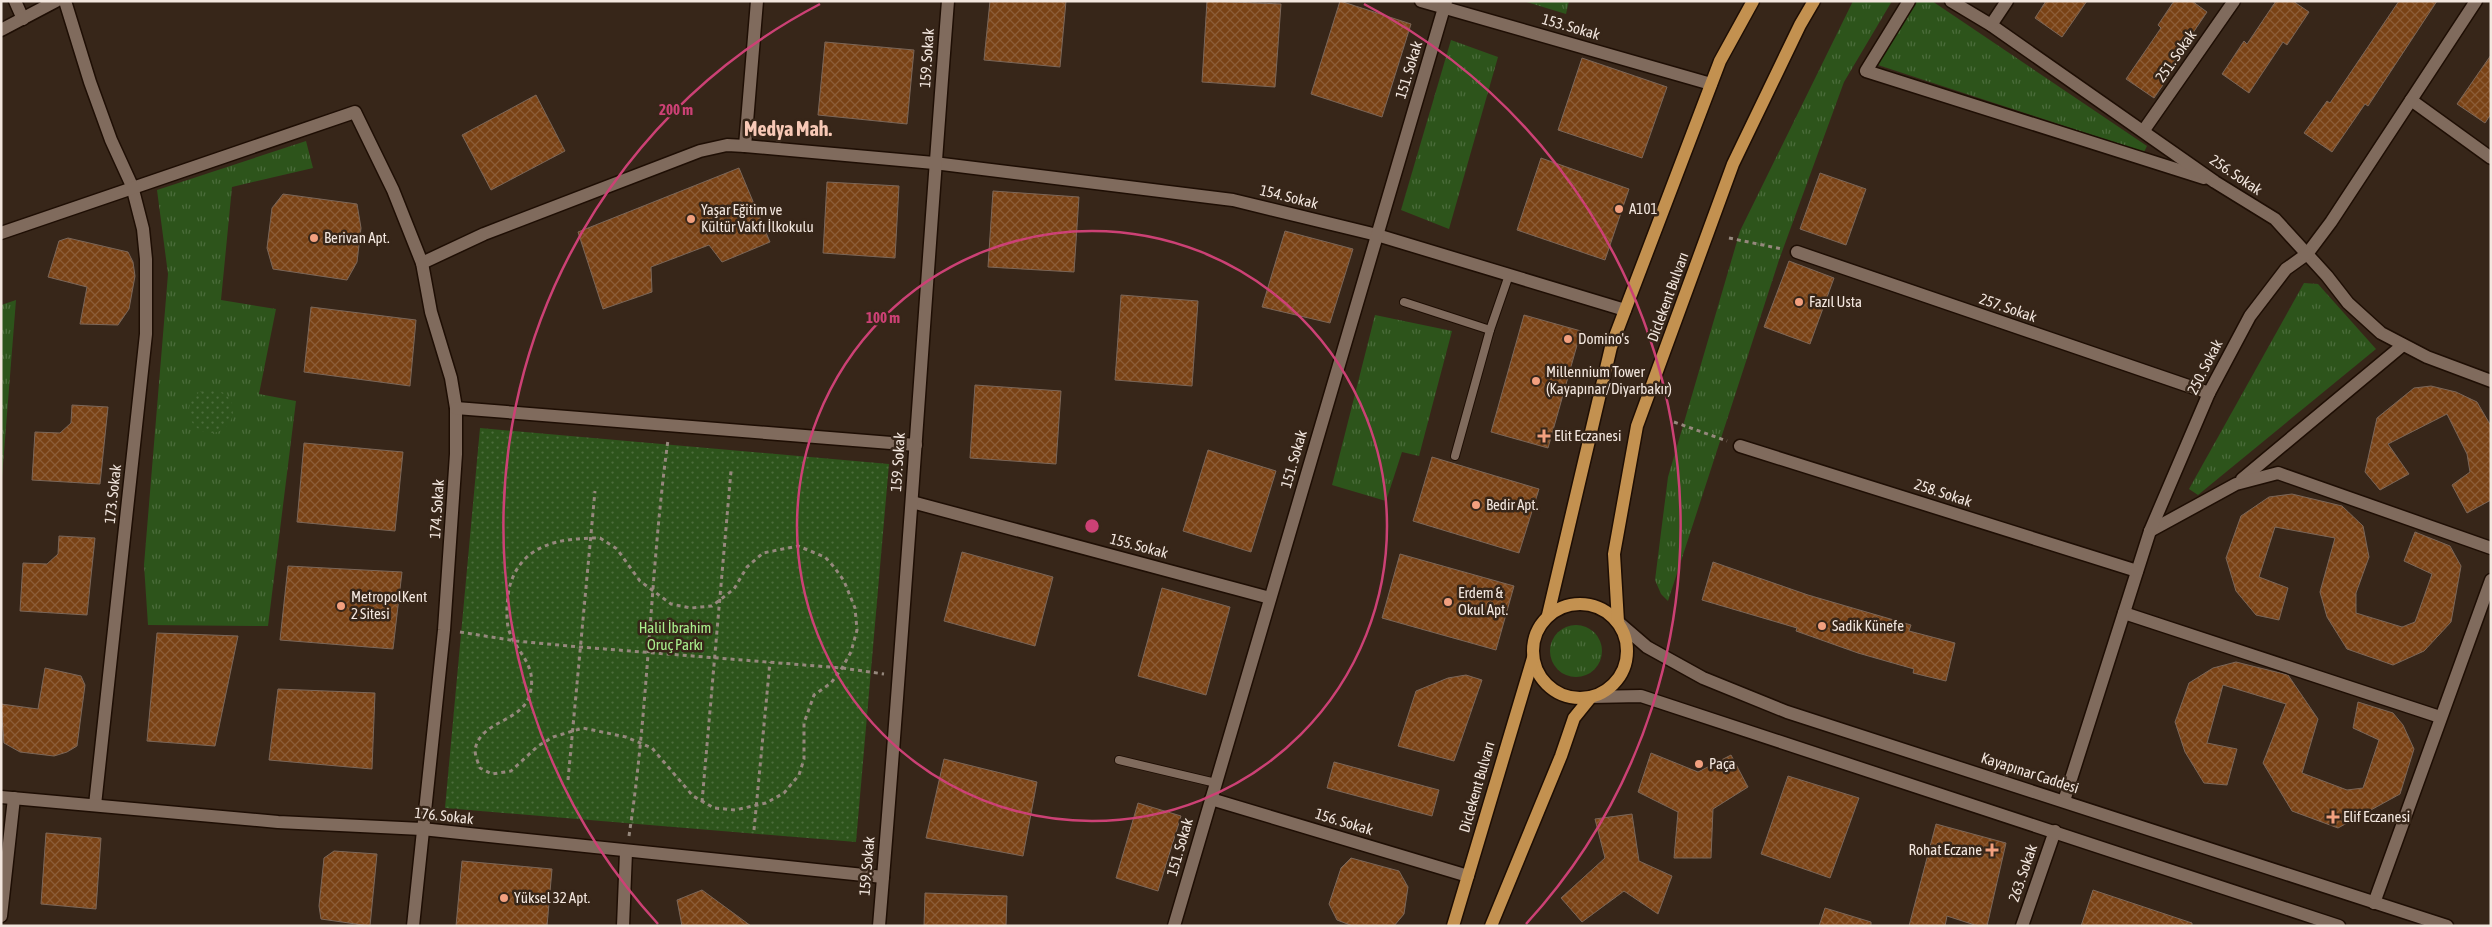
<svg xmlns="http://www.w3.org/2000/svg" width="2492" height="927" font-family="'Asap Condensed',sans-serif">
<defs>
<pattern id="grass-tufts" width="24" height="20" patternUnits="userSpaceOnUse" patternTransform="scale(1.25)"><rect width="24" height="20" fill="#2d541b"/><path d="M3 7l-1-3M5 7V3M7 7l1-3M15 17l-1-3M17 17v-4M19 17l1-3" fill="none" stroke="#4c6d3c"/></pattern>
<pattern id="park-dots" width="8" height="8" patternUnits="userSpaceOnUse" patternTransform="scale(1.25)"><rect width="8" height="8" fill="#2d541b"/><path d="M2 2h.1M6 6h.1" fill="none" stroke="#4c6d3c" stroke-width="1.8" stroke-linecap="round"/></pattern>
<pattern id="building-cross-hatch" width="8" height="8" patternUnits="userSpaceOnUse" patternTransform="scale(1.25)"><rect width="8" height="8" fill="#794215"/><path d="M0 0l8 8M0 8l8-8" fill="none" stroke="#8c5d37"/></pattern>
</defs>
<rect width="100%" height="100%" fill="#372619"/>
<g fill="url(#grass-tufts)">
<path d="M1523,1H1569L1566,14Z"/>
<path d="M1853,1H1892L1844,82L1779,260L1668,601L1661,594L1655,580L1668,477L1740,231Z"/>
<path d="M1917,1H1932L2147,146L2144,152L1878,65Z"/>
<path d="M1451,40L1498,57L1449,229L1401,210Z"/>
<path d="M306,141L313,168L232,187L221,300L276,309L259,394L296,401L268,626L148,625L144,565L168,274L157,190Z"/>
<path d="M2304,283L2318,284L2376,349L2198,495L2189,489Z"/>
<path d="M16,300L1,490V305Z"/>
<path d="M1375,315L1452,331L1419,456L1402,452L1386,501L1332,485Z"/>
<circle cx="1576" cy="651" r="26"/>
</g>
<g fill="url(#park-dots)">
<circle cx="211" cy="411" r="22"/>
<path d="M480,428L889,464L856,842L445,808Z"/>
</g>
<g fill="url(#building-cross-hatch)" stroke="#7b6658">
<path d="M990,1H1066L1060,67L984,60Z"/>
<path d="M1207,1L1281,4L1275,87L1202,82Z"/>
<path d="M1340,1L1411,24L1382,117L1311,94Z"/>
<path d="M2046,1H2087L2062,37L2035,18Z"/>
<path d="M2174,1H2192L2207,12L2172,64L2176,66L2154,98L2126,79L2161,28L2158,25Z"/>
<path d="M2276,1H2293L2309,12L2287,45L2283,42L2249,93L2222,74L2244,41L2247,44Z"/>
<path d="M2399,1H2437L2368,106L2365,104L2332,152L2304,133L2327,101L2330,103Z"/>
<path d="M825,42L914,50L907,124L818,115Z"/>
<path d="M2491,55V114L2485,123L2457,104Z"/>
<path d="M1582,58L1667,87L1642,158L1558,130Z"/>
<path d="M536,95L565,151L491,190L462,135Z"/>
<path d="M1541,158L1629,189L1605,260L1517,230Z"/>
<path d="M739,168L770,242L722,262L709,245L651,267L652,292L603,309L578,232Z"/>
<path d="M1820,173L1866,189L1846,245L1800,229Z"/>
<path d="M827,182L899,186L895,258L823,253Z"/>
<path d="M993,191L1079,197L1074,272L988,267Z"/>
<path d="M283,194L357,204L361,228L357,262L347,280L273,269L267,248L272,208Z"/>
<path d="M1285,231L1353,249L1330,323L1262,307Z"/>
<path d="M68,238L128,252L133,262L135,276L129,309L118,325L80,324L87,287L48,277L59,241Z"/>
<path d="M1789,261L1834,278L1810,344L1764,327Z"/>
<path d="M1121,295L1198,301L1192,386L1115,380Z"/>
<path d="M311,307L416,320L410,386L304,372Z"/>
<path d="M1524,315L1581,331L1548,448L1491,432Z"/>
<path d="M975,385L1061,391L1056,464L970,458Z"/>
<path d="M2431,386L2456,392L2477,402L2491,426V500L2467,513L2452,485L2470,472L2467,454L2447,414L2388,444L2409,474L2380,490L2365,472L2377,418L2414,388Z"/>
<path d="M72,405L108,407L100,484L32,480L35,432L60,433L71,423Z"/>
<path d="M304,443L403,452L395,531L297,522Z"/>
<path d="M1208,450L1276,471L1251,552L1183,531Z"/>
<path d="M1432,457L1539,489L1519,553L1413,521Z"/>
<path d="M2292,494L2342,506L2363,526L2369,557L2356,593V613L2402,627L2415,622L2432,574L2404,561L2415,532L2450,546L2461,566L2451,622L2424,651L2393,665L2347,649L2327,617L2320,592L2335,538L2275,527L2259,577L2288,588L2279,620L2256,615L2236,591L2226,558L2241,516L2269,497Z"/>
<path d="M59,536L95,538L87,615L20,611L23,563L47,564L58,554Z"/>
<path d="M962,552L1053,577L1035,646L944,621Z"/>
<path d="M1400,554L1514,586L1496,650L1382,618Z"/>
<path d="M1713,562L1808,595L1911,625L1909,631L1955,643L1946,681L1913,673L1914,669L1858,653L1796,631L1797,628L1702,600Z"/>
<path d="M288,566L402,572L393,649L280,640Z"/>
<path d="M1162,588L1230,607L1206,695L1138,676Z"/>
<path d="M157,633L238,636L215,746L147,741Z"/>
<path d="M2236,662L2288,675L2318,719L2302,773L2347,790L2363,788L2379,740L2353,728L2358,702L2393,713L2403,725L2414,749L2400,794L2338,828L2292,811L2263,763L2286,704L2223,685L2207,743L2237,749L2227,785L2204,783L2185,752L2175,722L2189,683L2213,668Z"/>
<path d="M45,668L81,676L85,685L77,746L67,752L54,756L20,752L4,743L1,704L38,709Z"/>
<path d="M1466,675L1482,680L1454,761L1398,746L1416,691L1448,678Z"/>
<path d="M278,689L375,693L372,769L269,760Z"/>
<path d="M1651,753L1698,772L1731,755L1748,787L1713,809L1711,858H1674L1678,812L1638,792Z"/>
<path d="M944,759L1037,782L1023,856L926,838Z"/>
<path d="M1334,762L1439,790L1432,816L1327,788Z"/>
<path d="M1788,776L1859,798L1830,878L1761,854Z"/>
<path d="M1138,803L1181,816L1158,891L1116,878Z"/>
<path d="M1632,814L1639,861L1672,876L1658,914L1624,891L1582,922L1561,898L1605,858L1595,819Z"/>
<path d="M1936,824L2006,843L1987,926H1978L1947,916L1945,926H1909Z"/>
<path d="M46,833L101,838L96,909L41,904Z"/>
<path d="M334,851L377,854L370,926L321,919L319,906L324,858Z"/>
<path d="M1351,858L1399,871L1408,887L1404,914L1394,926H1353L1337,920L1329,904L1341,868Z"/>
<path d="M462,861L552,869L547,926H456Z"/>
<path d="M702,890L751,926H682L677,900Z"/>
<path d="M2093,890L2192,923V926H2081Z"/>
<path d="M925,893L1007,896L1006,926H924Z"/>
<path d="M1825,908L1871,922V926H1819Z"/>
</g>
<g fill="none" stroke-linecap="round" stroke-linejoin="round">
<defs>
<g id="lane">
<path d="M1404,302L1490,330"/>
<path d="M1455,456L1490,330L1509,275"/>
<path d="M1119,760L1216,783"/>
</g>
<g id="street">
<path d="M15,1L23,19"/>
<path d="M65,1L90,82L111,140L132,186L143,229L146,259V334L95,805"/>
<path d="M1421,1L1711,84"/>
<path d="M1909,1L1866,71L2204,178"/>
<path d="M1951,1L1991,25L2215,182L2275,219L2327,276L2348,303L2381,333L2427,357L2491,381"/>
<path d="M1991,25L2007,1"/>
<path d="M1,30L56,1"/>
<path d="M2411,100L2491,158"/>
<path d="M2144,130L2234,1"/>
<path d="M745,146L757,1"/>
<path d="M1,233L355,112L393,190L422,263L431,312L451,378L456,408V454L444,630L413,926"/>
<path d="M1797,252L2209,393"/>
<path d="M422,263L484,234L700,151L727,145L745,146L934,163L1233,200L1377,235L1625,310"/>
<path d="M456,408L916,445"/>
<path d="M1740,446L2137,571"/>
<path d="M2242,479L2403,345"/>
<path d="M912,502L1270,598"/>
<path d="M2150,531L2236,484L2278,473L2491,548"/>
<path d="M2124,613L2440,717"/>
<path d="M1,797L278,822L422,829L883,877"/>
<path d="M1211,799L1468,876"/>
<path d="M2064,801L2150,531L2209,393L2250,316L2286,269L2307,254L2331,222L2476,1"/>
<path d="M2374,903L2491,580"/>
<path d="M1,916L14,798"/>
<path d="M623,926L626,852"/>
<path d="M879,926C905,618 924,309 948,1"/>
<path d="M1174,926L1446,1"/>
<path d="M2022,926L2055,831"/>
</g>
<g id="secondary">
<path d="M1618,622L1647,647L1703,678L1787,712L2447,926"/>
<path d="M1591,697L1641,696L2339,926"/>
</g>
<g id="primary">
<circle cx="1580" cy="651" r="47"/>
<path d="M1548,615L1611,347L1720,61L1753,1"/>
<path d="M1618,622L1614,554L1637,426L1733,164L1800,25L1814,1"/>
<path d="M1453,926L1533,658"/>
<path d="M1491,926L1561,756L1574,718L1591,697"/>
</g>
</defs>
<use href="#lane" stroke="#1e0e04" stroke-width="10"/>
<use href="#street" stroke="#1e0e04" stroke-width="15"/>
<use href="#secondary" stroke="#1e0e04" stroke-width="15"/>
<use href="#primary" stroke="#1e0e04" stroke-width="15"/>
<g stroke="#96887d" stroke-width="3" stroke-dasharray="4 4" stroke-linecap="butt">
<path d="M1729,238L1782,249"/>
<path d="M1674,422L1727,441"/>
<path d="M600,538L617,549L640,581L671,604L691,608L712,606L734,589L747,567L763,553L798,546L825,557L834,567L844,581L855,608L857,630L851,652L842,668L831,683L814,695L804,723V759L799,775L784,793L766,803L735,810L714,808L693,796L652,748L626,737L583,728L553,737L538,746L511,771L492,774L480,768C478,763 475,755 475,750C480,720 522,723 530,694C538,662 514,652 508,627C506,615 507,601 509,589C520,544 559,538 600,538Z"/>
<path d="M460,632L516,641L580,647L842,668L884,674"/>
<path d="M568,780L595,491"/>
<path d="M702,802L731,471"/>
<path d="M754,830L770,662"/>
<path d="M629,836C649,705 650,571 668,440"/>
</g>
<use href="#lane" stroke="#806b5d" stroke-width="8"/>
<use href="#street" stroke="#806b5d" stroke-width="12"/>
<use href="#secondary" stroke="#806b5d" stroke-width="12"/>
<use href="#primary" stroke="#c39150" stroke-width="12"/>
</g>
<g fill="none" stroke="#cc4175" stroke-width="2.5">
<circle cx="1092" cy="526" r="295"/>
<path d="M658 924A589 589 0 0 1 820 4M1364 4A589 589 0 0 1 1526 924"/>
</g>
<g fill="#f2a07f" stroke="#372619" stroke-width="2">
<circle cx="1619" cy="209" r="5"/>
<circle cx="691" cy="219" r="5"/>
<circle cx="314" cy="238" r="5"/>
<circle cx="1799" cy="302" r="5"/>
<circle cx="1568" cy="339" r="5"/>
<circle cx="1536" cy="381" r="5"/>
<path d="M1541.5 428.5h5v5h5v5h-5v5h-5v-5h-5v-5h5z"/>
<circle cx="1476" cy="505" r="5"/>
<circle cx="1448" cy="602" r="5"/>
<circle cx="341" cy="606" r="5"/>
<circle cx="1822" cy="626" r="5"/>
<circle cx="1699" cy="764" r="5"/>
<path d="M2330.5 809.5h5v5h5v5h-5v5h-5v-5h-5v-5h5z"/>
<path d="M1989.5 842.5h5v5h5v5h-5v5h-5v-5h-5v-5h5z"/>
<circle cx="504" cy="898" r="5"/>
</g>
<g text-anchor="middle" stroke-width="5" stroke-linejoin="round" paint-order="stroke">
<g font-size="15" fill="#f3e7df" stroke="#372619">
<text transform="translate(1571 27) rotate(16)" y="5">153. Sokak</text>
<text transform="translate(2176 56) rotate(-55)" y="5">251. Sokak</text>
<text transform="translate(927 58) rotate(-86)" y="5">159. Sokak</text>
<text transform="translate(1409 70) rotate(-73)" y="5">151. Sokak</text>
<text transform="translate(2236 175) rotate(34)" y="5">256. Sokak</text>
<text transform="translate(1289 197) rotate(14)" y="5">154. Sokak</text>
<text transform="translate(1668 297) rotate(-70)" y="5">Diclekent Bulvarı</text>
<text transform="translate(2008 308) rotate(19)" y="5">257. Sokak</text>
<text transform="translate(2205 367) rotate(-63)" y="5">250. Sokak</text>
<text transform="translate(1294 459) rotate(-74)" y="5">151. Sokak</text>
<text transform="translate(898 462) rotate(-86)" y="5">159. Sokak</text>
<text transform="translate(1943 493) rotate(18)" y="5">258. Sokak</text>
<text transform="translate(113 494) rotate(-84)" y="5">173. Sokak</text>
<text transform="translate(437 509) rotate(-86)" y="5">174. Sokak</text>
<text transform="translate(1139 546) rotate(15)" y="5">155. Sokak</text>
<text transform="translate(2030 773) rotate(18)" y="5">Kayapınar Caddesi</text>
<text transform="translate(1477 787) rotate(-74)" y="5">Diclekent Bulvarı</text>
<text transform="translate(444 816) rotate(6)" y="5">176. Sokak</text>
<text transform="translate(1344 822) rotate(17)" y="5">156. Sokak</text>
<text transform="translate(1180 847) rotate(-74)" y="5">151. Sokak</text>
<text transform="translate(867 866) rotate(-85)" y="5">159. Sokak</text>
<text transform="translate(2023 873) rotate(-71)" y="5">263. Sokak</text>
</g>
<g font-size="15" fill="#f3e7df" stroke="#372619" text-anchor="start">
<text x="1629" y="214">A101</text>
<text x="701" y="215">Yaşar Eğitim ve<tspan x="701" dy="17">Kültür Vakfı İlkokulu</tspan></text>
<text x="324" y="243">Berivan Apt.</text>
<text x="1809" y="307">Fazıl Usta</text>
<text x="1578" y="344">Domino's</text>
<text x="1546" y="377">Millennium Tower<tspan x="1546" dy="17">(Kayapınar/Diyarbakır)</tspan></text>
<text x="1554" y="441">Elit Eczanesi</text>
<text x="1486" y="510">Bedir Apt.</text>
<text x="1458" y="598">Erdem &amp;<tspan x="1458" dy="17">Okul Apt.</tspan></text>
<text x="351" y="602">MetropolKent<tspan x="351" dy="17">2 Sitesi</tspan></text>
<text x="1832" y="631">Sadik Künefe</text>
<text x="1709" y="769">Paça</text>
<text x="2343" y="822">Elif Eczanesi</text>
<text x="1982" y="855" text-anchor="end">Rohat Eczane</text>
<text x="514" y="903">Yüksel 32 Apt.</text>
</g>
<g font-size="15" fill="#a9ef8c" stroke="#372619">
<text x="675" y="633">Halil İbrahim<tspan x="675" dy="17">Oruç Parkı</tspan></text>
</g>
<g font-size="20" font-weight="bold" fill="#f8c9b6" stroke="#372619">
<text x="788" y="136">Medya Mah.</text>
</g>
</g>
<circle cx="1092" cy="526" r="8" fill="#cc4175" stroke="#372619" stroke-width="2.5"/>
<g font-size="15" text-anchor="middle" font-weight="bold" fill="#cc4175" stroke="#372619" stroke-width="5" stroke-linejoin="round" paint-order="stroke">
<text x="676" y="115">200 m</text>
<text x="883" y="323">100 m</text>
</g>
<rect width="2492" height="927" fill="none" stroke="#f3e7df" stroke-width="5"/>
</svg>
